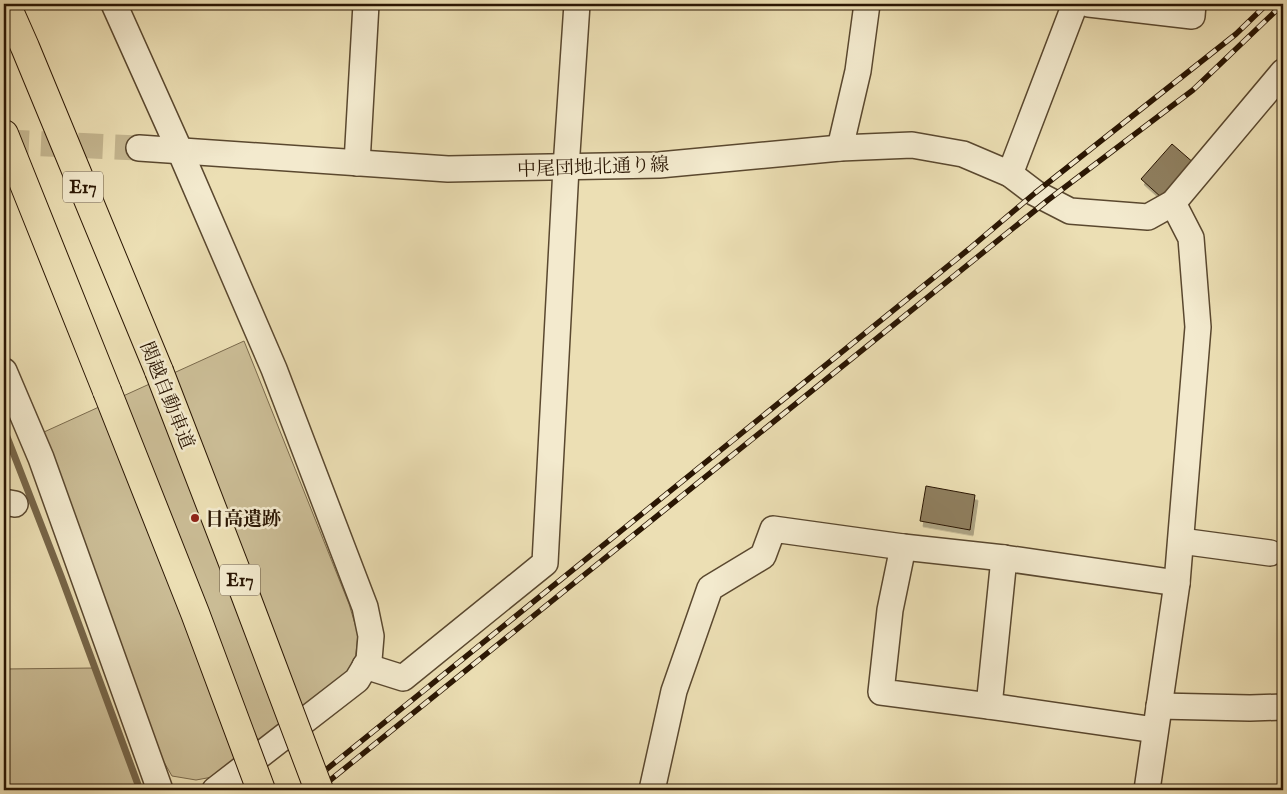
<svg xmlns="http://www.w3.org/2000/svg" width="1287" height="794" font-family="'IM FELL English','Noto Serif JP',serif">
<defs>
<filter id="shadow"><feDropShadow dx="3" dy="5.5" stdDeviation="0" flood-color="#0004"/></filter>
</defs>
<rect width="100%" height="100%" fill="#ecdfb4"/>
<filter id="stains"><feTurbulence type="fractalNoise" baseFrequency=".004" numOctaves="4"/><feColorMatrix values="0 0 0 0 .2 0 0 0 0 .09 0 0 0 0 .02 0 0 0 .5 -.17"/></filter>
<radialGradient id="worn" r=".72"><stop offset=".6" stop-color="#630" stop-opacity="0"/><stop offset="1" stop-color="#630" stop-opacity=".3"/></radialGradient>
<g fill="#cbbd96" stroke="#7a6a4c">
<path d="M244,341L349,604L358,634L355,663L338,685L218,776L196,780L172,776L161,757L44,432Z"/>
<path d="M95,668L140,790H4V669Z"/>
</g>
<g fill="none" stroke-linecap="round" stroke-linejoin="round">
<path stroke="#776649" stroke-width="7" d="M4,429L61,576L140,790"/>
</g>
<g fill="#8f7f5f" stroke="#2a1603" filter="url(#shadow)">
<path d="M1172,144L1195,164L1162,198L1141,179Z"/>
<path d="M926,486L975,495L970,530L920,521Z"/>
</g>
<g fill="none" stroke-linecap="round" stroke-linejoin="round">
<path stroke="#c5b791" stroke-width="25" stroke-dasharray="25 12" stroke-linecap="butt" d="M4,142L139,148"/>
<defs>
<g id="minor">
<path d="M114,4L180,151L274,369L365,607L371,636L369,660L357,680L215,790"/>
<path d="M1089,4L1192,16L1193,4"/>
<path d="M139,148L448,169L659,165L840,148L912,145L963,154L1010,174L1035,193L1070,211L1148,217L1173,203L1283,72"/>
<path d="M840,148L858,71L867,4"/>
<path d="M357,163L366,4"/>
<path d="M1010,174L1075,4"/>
<path d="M4,371L41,458L160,790"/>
<path d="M4,502L15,504"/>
<path d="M1181,541L1270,553"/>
<path d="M903,547L890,610L881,692L989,706L1155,730"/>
<path d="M365,666L403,678L545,563L566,168L577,4"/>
<path d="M989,706L1004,558"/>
<path d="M1159,706L1250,708L1283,707"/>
<path d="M652,790L674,691L710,588L763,556L773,529L903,547L1004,558L1177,583"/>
<path d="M1147,790L1177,583L1198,327L1191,238L1173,203"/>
</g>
<g id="highway">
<path d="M6,4L25,47L159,371"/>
<path d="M4,134L107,391"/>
</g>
</defs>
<use href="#minor" stroke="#5a482f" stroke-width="28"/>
<use href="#highway" stroke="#2a1603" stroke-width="30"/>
<use href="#minor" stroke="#f3eace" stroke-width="25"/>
<use href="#highway" stroke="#ecdfb4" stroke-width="28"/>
<defs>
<g id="rail">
<path d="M301,790L969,249L1035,193L1236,34L1267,4"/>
<path d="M318,790L1048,200L1193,90L1283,4"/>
</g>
</defs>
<use href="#rail" stroke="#2a1603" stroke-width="5.5"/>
<use href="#rail" stroke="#f3eace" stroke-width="4" stroke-dasharray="11" stroke-linecap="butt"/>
<defs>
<g id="highway-bridge">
<path d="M159,371L245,594L319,790"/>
<path d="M107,391L195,613L261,790"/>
</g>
</defs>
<use href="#highway-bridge" stroke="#2a1603" stroke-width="30" stroke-linecap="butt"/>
<use href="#highway-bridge" stroke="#ecdfb4" stroke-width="28"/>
</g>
<circle fill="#8f2418" stroke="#f3eace" stroke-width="2" cx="195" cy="518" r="5"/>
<g text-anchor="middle" stroke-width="5" stroke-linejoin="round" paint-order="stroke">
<g fill="#f3eace" stroke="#665640" stroke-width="1">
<rect x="63" y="171.5" width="40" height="31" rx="4"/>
<rect x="220" y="564.5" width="40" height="31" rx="4"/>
</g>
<g font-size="18" font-weight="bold" fill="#2a1603">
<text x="83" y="193">E17</text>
<text x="240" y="586">E17</text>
</g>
<g font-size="19" fill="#2a1603" stroke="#f3eace">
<text transform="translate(593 166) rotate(-2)" y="7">中尾団地北通り線</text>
<text transform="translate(168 395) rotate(68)" y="7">関越自動車道</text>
</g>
<g font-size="19" font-weight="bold" fill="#2a1603" stroke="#f3eace" text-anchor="start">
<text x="205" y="525">日高遺跡</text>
</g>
</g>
<rect width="1287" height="794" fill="none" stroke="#ecdfb4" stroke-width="20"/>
<rect x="5" y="5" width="1277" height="784" fill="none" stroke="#2a1603" stroke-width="2.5"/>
<rect x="10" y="10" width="1267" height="774" fill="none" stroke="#2a1603"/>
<rect width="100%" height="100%" filter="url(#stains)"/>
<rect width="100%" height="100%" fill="url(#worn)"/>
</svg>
